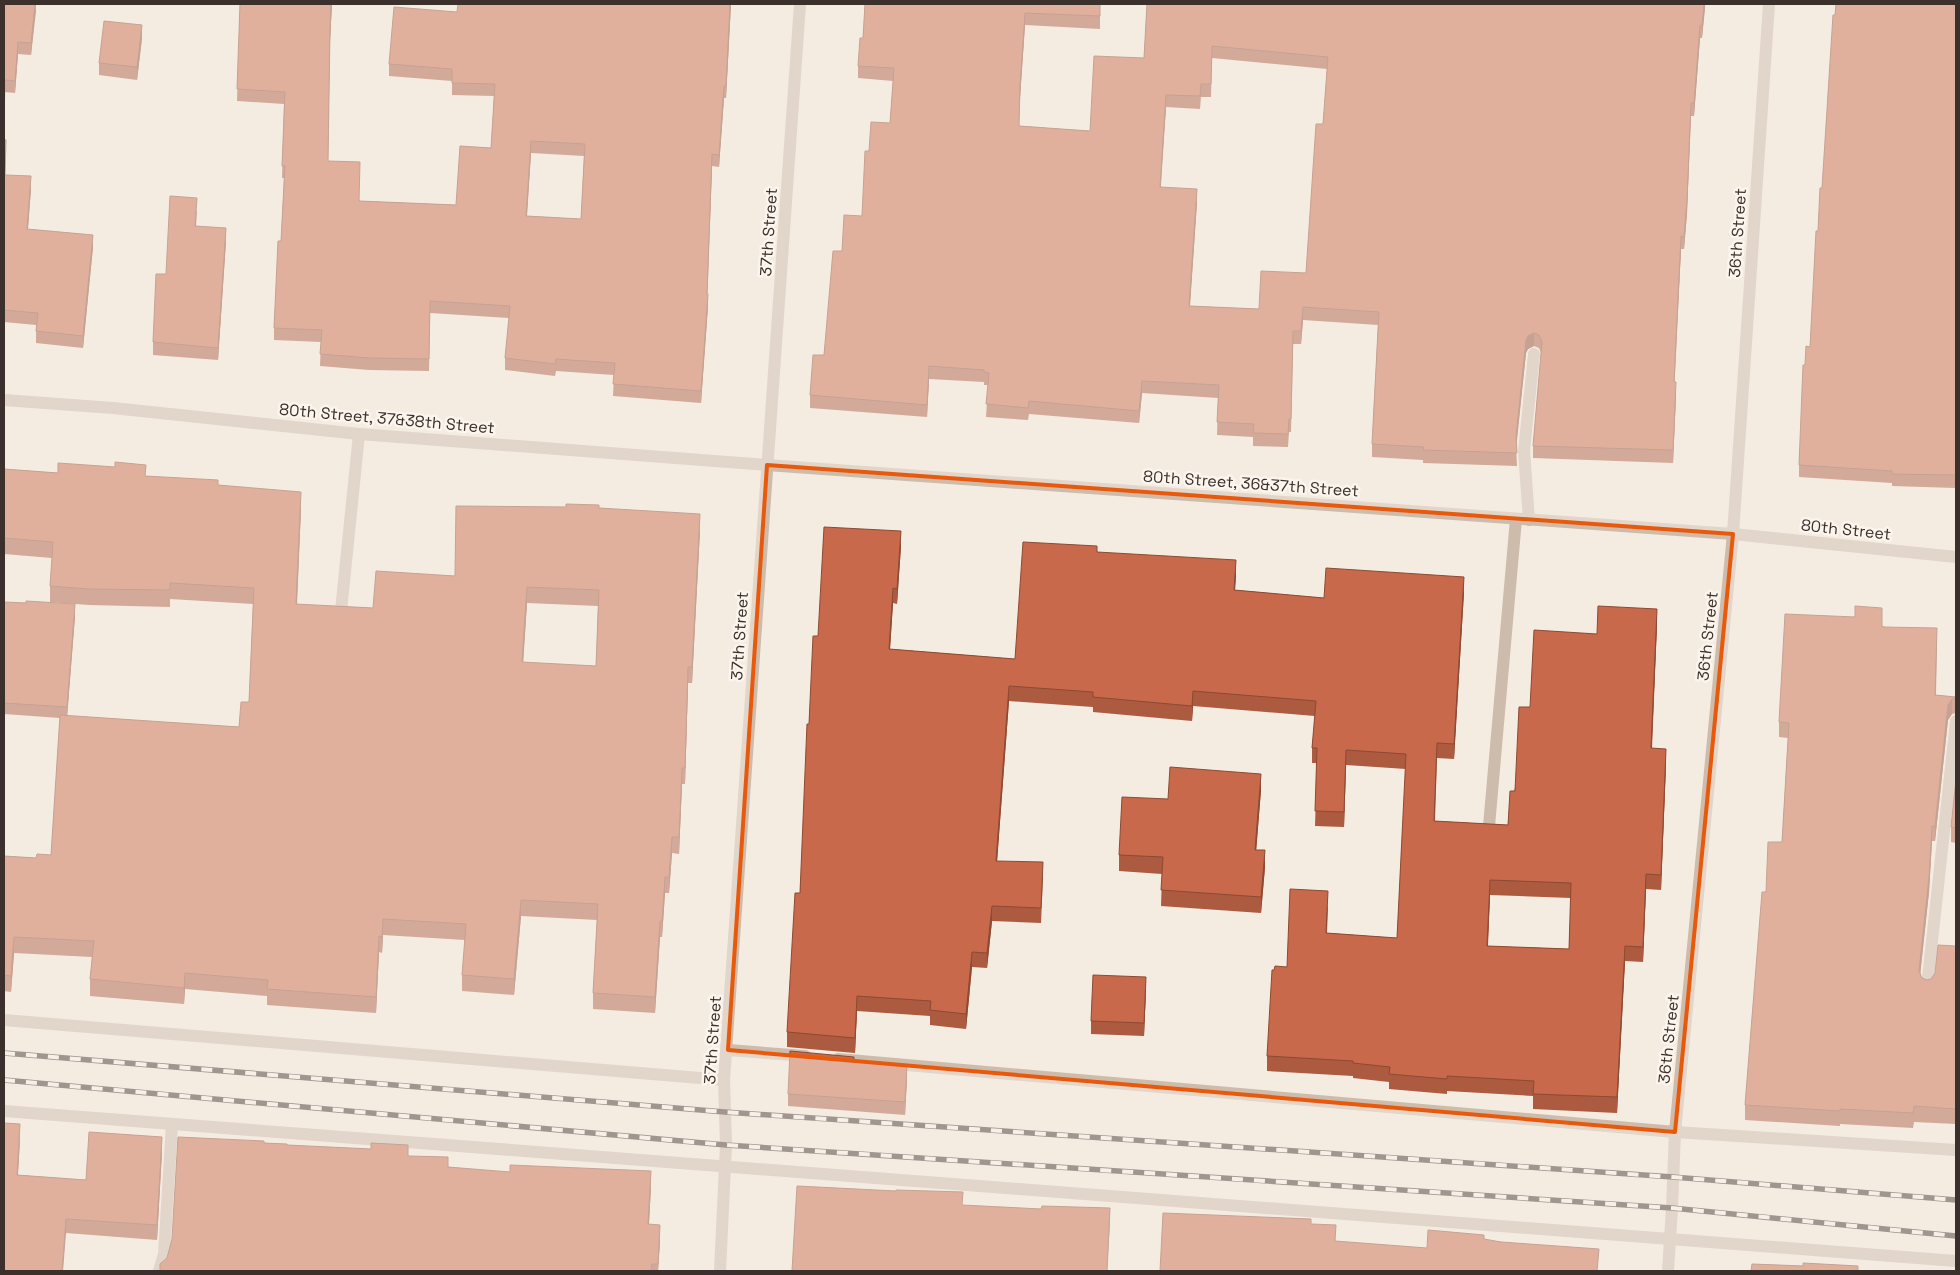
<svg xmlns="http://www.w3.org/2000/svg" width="1960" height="1275" font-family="'Space Grotesk',sans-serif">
<rect width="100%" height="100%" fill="#f4ebe1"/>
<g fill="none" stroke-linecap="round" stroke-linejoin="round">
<path stroke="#cdbbac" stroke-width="12" d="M341,611L359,434"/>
<g stroke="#cdbbac" stroke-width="12">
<path d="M4,400L113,408L359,434L767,465L1733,534L1956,557"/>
<path d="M1529,520L1524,451L1534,354"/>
<path d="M1489,826L1516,519"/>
<path d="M1927,987L1956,721"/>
<path d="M4,1020L724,1080"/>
<path d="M728,1050L805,1056"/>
<path d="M838,1059L1675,1132L1956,1150"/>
<path d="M4,1111L1956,1261"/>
<path d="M159,1271L164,1254L172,1124"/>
<path d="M720,1271L726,1145L724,1080L800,4"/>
<path d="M1668,1271L1672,1208L1675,1132L1733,534L1769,4"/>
</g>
<defs>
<g id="rail">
<path d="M4,1053L725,1112L1673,1177L1956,1200"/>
<path d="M4,1080L726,1145L1672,1208L1956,1236"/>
</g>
</defs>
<use href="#rail" stroke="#3b302b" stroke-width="5.5"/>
<use href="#rail" stroke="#fbf5ee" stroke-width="4" stroke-dasharray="11" stroke-linecap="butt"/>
</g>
<g fill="#ac5a40" fill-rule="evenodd">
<path d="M4,4H36L31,55L18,54L15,93L5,92Z"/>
<path d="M240,4H332L330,41L328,161L360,201L456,205L491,148L494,96L452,95V81L389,76V64L457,12L731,4L726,98H724L719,167L712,166L707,294L708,306L701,403L613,396L614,375L556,371L555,376L505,370V358L509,318L430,313L429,371L369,370L320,366L321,342L274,340V328L281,241L284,178H282L284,104L237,101ZM531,153L584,156L581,219L527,216Z"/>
<path d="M865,4H1100V29L1025,25L1020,98L1019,126L1090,131L1144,58L1147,4H1705L1702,38H1700L1694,116H1691L1687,213L1684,249H1681L1674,382L1676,395L1673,463L1533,458V446L1541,353L1539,348L1534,346L1528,349L1526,353L1516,445L1517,466L1423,463V460L1372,457V444L1378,325L1303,320L1301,344H1293L1291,432H1289L1288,447L1253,446V437L1217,435L1218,398L1142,393L1139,423L1029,414L1028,420L986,417L988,385H984V382L929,379L927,417L810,408V395L824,355L842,251L862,216L869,151L890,123L893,81L858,78V66L863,38ZM1212,58L1327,69L1323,124L1306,273L1259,309L1190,306L1197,202L1160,187L1166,107L1200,109L1201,97H1211Z"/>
<path d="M1956,4V488L1892,486V483L1799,477V465L1805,365L1810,347L1818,231L1822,188Z"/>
<path d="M142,38L137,80L99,75V63Z"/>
<path d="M4,139L6,152L5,175L31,188L28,229L93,247L83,348L36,343V325L4,322Z"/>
<path d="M197,210L196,227L226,241L218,360L153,355V342L166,274Z"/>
<path d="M4,469L58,473L146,476L218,485L301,508L297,605L373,608L455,576L599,508L700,530L692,683H688L685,784H682L679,854L672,853L669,893H665L662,937H660L655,1013L593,1009V993L597,920L521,916L514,995L462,991V975L465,940L383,935L382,953L379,952L376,1013L267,1005V996L185,989L184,1004L90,996V979L92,957L14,953L11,992L4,991V856L36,858L51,855L60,718L4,714V602L75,616L67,716L239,727L249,702L253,604L170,599V607L89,605L50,602V586L52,558L4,554ZM527,603L598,606L596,666L523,663Z"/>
<path d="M901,546L897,604L893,603L890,649L1015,659L1097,552L1236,575L1235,590L1324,598L1464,592L1454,759L1437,758L1435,821L1508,825L1530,707L1597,634L1657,624L1652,748L1666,764L1661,890L1646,889L1643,962L1625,961L1617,1113L1533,1109V1096L1447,1091V1094L1389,1089V1082L1353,1078V1076L1267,1071V1056L1274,970L1287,967L1328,906L1327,933L1397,938L1406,769L1346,765L1344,827L1315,826L1317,763H1312V748L1315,716L1193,706L1192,721L1093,712V707L1009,701L997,861L1043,877L1041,923L992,921L987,968L972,967L966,1029L930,1025V1016L857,1011L855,1053L787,1047V1032L800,893L809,724L818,636ZM1490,895L1571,898L1569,949L1488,946Z"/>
<path d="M1855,617L1937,644L1936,695L1956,697V713L1952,714L1948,720L1935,841H1932L1929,892L1920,974L1922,978L1927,980L1931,979L1956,946V1124L1914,1122L1913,1128L1840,1124V1126L1745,1120V1105L1766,892L1782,842L1788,738L1779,737V722Z"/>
<path d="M1956,779V843L1951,842V827Z"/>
<path d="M1261,790L1256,850L1265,867L1261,913L1161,906L1162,874L1119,871V855L1168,799Z"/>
<path d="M1146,989L1144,1036L1091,1034V1021Z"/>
<path d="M854,1061L907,1077L905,1115L788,1106V1094Z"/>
<path d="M20,1139L18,1175L86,1180L162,1152L157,1240L66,1233L4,1271Z"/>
<path d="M264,1143L408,1156L448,1167L651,1186L649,1224L660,1240L658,1271H160L167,1258Z"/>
</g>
<g fill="#8c4a34">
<path d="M35,4L36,11L31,55V43Z"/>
<path d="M331,4H332L330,41V29Z"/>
<path d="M730,4H731L726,98V86Z"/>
<path d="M1704,4H1705V9L1702,38V25Z"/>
<path d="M1025,13V25L1020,98V86Z"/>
<path d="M142,25V38L137,80V67Z"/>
<path d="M1700,25V38L1694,116V103Z"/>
<path d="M18,42V54L15,93V81Z"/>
<path d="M724,86V98L719,167V155Z"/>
<path d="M1166,95V107L1160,200V187Z"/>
<path d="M1691,103L1687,213L1684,249V237Z"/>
<path d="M531,141V153L526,228V216Z"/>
<path d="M712,154V166L707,306V294Z"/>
<path d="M31,176V188L27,241V229Z"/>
<path d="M1197,189V202L1189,318V306Z"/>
<path d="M226,228V241L218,360V348Z"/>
<path d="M93,235V247L83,348V336Z"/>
<path d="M1681,236V249L1674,395V382Z"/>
<path d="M708,294V306L701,403V391Z"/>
<path d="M1303,307V320L1301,344V331Z"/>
<path d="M1534,333V346L1528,349L1526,353L1516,450V437L1526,340L1528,336Z"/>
<path d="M929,366V379L927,417V405Z"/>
<path d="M1142,381V393L1139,423V411Z"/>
<path d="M1676,382V395L1673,463V450Z"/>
<path d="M301,492V508L296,621V604Z"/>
<path d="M700,514V530L692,683V667Z"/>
<path d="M901,531V546L897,604V589Z"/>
<path d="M1236,560V575L1234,605V590Z"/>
<path d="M1464,577V592L1454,759V744Z"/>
<path d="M527,587V603L522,679V662Z"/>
<path d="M893,588V603L889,664V649Z"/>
<path d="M75,604V616L67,718V707Z"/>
<path d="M1657,609V624L1651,763V748Z"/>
<path d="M688,667V683L685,784V768Z"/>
<path d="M1009,686V701L996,876V861Z"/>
<path d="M1193,691V706L1192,721V706Z"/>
<path d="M1952,699V714L1948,720L1935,841V826L1948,705Z"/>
<path d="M1666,749V764L1661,890V875Z"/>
<path d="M1346,750V765L1344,827V812Z"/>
<path d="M682,768V784L679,854V837Z"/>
<path d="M1261,774V790L1255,866V850Z"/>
<path d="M1932,826V841L1929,892L1919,986V971Z"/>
<path d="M672,837V853L669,893V877Z"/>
<path d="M1265,850V867L1261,913V897Z"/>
<path d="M1646,874V889L1643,962V947Z"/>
<path d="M665,877V893L662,937V921Z"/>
<path d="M1490,880V895L1487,961V946Z"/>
<path d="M521,900V916L514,995V979Z"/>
<path d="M992,906V921L987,968V953Z"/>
<path d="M383,919V935L382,953V937Z"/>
<path d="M660,921V937L655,1013V997Z"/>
<path d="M379,936V952L376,1013V997Z"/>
<path d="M14,937V953L11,992V976Z"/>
<path d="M1625,946V961L1617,1113V1097Z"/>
<path d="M972,952V967L966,1029V1014Z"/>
<path d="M185,973V989L184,1004V988Z"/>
<path d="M1146,977V989L1144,1036V1023Z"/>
<path d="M857,996V1011L855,1053V1038Z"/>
<path d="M907,1065V1077L905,1115V1102Z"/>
<path d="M20,1124V1139L17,1189V1175Z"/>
<path d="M162,1137V1152L157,1240V1225Z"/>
<path d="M651,1171V1186L648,1240V1224Z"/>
<path d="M1110,1208V1222L1107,1271Z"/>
<path d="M66,1219V1233L63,1271H62Z"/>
<path d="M660,1225V1240L658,1271V1264Z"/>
</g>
<g fill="#c8694b" stroke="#8c4a34" fill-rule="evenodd">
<path d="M4,4H35L31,43L18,42L15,81L5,80L4,125Z"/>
<path d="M240,4H331L330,29L328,161L360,162L359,201L456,205L460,146L491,148L495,84L452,83V69L389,64L394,7L457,12L458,4H730L726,86H724L719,155L712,154L707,294H708L701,391L613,384L615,363L556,359L555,364L505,358L510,306L430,301L429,359L369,358L320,354L322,330L274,328L278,241H281L285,166H282L285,92L237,89ZM531,141L585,144L581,219L526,216Z"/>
<path d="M865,4H1100V16L1025,13L1020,86L1019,126L1090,131L1094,56L1144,58L1147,4H1704L1702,25H1700L1694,103H1691L1687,200L1684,237L1681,236L1674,382H1676L1673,450L1533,446L1542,342L1539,335L1534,333L1528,336L1526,340L1516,437L1517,453L1423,450L1424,447L1372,444L1379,312L1303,307L1301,331H1293L1291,419H1289L1288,434L1253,433L1254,424L1217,422L1219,385L1142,381L1139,411L1029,401L1028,408L986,404L989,373L984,372V370L929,366L927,405L810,395L813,355H824L833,251H842L844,215L862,216L865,151H869L871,122L890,123L894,68L858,66L860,38H863ZM1212,46L1328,57L1323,124H1316L1306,273L1261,271L1259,309L1189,306L1197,189L1160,187L1166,95L1200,96L1201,84H1211Z"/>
<path d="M1836,4H1956V475L1892,474V471L1799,465L1803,365H1805L1806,346L1810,347L1816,231H1818L1820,188H1822L1833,15H1835Z"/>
<path d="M104,21L142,25L137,67L99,63Z"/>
<path d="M4,139L6,140L5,175L31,176L27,229L93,235L83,336L36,331L38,313L4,310Z"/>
<path d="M170,196L197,198L195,226L226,228L218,348L153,342L156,274H166Z"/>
<path d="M115,462L146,465L145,476L218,480V485L301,492L296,604L373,608L376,571L455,576L456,506L566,507V504L599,505V508L700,514L692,667H688L685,768H682L679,837H672L669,877H665L662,921H660L655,997L593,993L598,904L521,900L514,979L462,975L466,924L383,919L382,937L379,936L376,997L267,989L268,980L185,973L184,988L90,979L94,941L14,937L11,976L4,975V856L36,858L37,854L51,855L60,715L239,727L241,702H249L254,588L170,583V590L89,589L50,586L53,542L4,538V469L58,473V463L115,467ZM527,587L599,590L596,666L522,662Z"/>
<path d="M824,527L901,531L897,589L893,588L889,649L1015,659L1023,542L1097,546V552L1236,560L1234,590L1324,598L1326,568L1464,577L1454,744L1437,743L1434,821L1508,825L1510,791H1515L1519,707H1530L1534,630L1597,634L1598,606L1657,609L1651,748L1666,749L1661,875L1646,874L1643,947L1625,946L1617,1097L1533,1094L1534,1081L1447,1076V1079L1389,1074L1390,1067L1353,1063V1061L1267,1056L1272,970H1274L1275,966L1287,967L1290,889L1328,891L1326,933L1397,938L1406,754L1346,750L1344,812L1315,811L1317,748H1312L1316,701L1193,691L1192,706L1093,697V692L1009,686L996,861L1043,862L1041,908L992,906L987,953L972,952L966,1014L930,1010L931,1001L857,996L855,1038L787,1032L795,893H800L807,724H809L813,636H818ZM1490,880L1571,883L1569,949L1487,946Z"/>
<path d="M26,601L75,604L67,707L4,703V602L26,603Z"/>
<path d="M1855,606L1882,608V627L1937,628L1935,695L1956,697V698L1952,699L1948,705L1935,826H1932L1929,877L1919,971L1922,978L1927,980L1931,979L1935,973L1938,945L1956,946V1109L1914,1106L1913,1113L1840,1109V1111L1745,1105L1762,892H1766L1768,842H1782L1789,723L1779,722L1785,614L1855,617Z"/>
<path d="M1170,767L1261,774L1255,850H1265L1261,897L1161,890L1163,857L1119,855L1122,797L1168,799Z"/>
<path d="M1956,779V828L1951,827Z"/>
<path d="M1093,975L1146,977L1144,1023L1091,1021Z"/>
<path d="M790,1051L854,1057V1061L907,1065L905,1102L788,1094Z"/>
<path d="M4,1123L20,1124L17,1175L86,1180L89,1132L162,1137L157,1225L66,1219L62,1271H4Z"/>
<path d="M178,1137L264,1141V1143L287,1144V1145L371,1149V1143L408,1145V1156L448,1157V1167L510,1172V1165L651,1171L648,1224L660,1225L658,1264H652L651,1271H160V1264L167,1258L172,1239Z"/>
<path d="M797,1186L896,1191V1190L963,1192L962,1205L1041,1209L1042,1206L1110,1208L1107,1271H792Z"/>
<path d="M1163,1213L1311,1219V1224L1336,1225L1335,1241L1427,1248L1428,1230L1484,1235V1239L1501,1242L1599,1249L1597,1271H1160Z"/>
<path d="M1803,1263L1858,1266V1271H1751L1752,1264L1803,1266Z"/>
</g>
<path d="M0 0H1960V1275H0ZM767,465L1733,534L1675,1132L728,1050Z" fill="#f4ebe1" fill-opacity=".55" fill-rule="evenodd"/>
<path fill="none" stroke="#e8590c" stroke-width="4" stroke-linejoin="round" d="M767,465L1733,534L1675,1132L728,1050Z"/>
<g text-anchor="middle" stroke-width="5" stroke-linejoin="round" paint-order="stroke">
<g font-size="16" fill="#3b302b" stroke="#fbf5ee">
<text transform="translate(768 232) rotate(-86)" y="6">37th Street</text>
<text transform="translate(1737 233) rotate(-86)" y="6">36th Street</text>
<text transform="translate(387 418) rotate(5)" y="6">80th Street, 37&amp;38th Street</text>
<text transform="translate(1251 483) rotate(4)" y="6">80th Street, 36&amp;37th Street</text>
<text transform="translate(1846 529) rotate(6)" y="6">80th Street</text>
<text transform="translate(739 636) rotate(-86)" y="6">37th Street</text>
<text transform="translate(1707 636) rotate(-84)" y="6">36th Street</text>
<text transform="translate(1668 1039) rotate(-84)" y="6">36th Street</text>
<text transform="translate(712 1040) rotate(-86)" y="6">37th Street</text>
</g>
</g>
<rect width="1960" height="1275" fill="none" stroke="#3b302b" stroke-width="10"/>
</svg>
